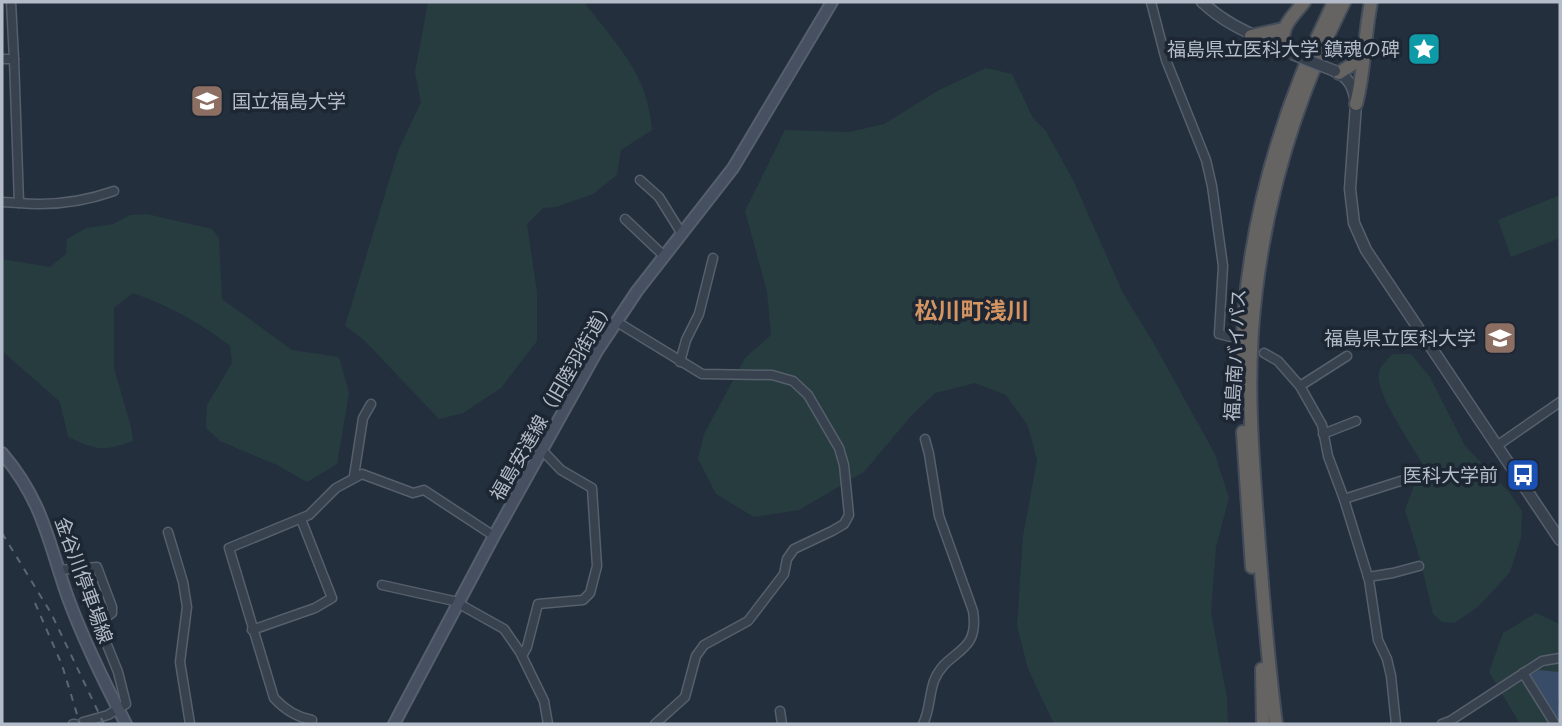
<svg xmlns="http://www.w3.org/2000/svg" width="1562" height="726" font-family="'PT Sans','Noto Sans JP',sans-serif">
<rect width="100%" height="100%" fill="#242f3e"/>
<g fill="#263c3f">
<path d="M428,2H584C616,44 648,74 652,130L621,150L617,175L593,194L556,207L543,208L527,224L537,292V341L501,388L463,413L439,419L364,340L345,326L398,151L421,102L415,72Z"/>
<path d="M986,68L1012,74L1033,118L1046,131L1074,182L1123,293L1153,342L1215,454L1229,498L1216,547L1211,612L1227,698L1228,724H1054L1028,669L1017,626L1023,536L1037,460L1028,426L1006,395L975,383L935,393L911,416L864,472L799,510L754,517L716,494L698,459L704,434L745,358L771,335L767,292L745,211L785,130L849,132L884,124L939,90Z"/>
<path d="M1560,195V238L1511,257L1498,220Z"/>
<path d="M147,214L212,229L219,238L222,299L292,350L339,357L349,393L337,464L307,482L277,465L220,441L206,428L207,405L232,363L230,346C201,323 169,306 133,293L114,308V368L131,427L133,441C104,452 96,450 68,437L60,402L2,351V259L50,267L66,254L67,239L86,228L113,224L130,215Z"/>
<path d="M1393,354H1411L1430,377L1465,446L1509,492L1522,511L1521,538L1510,572L1478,607L1454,623L1442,622L1433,614L1421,563L1405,510L1422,463C1411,444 1374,391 1379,372C1381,365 1388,359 1393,354Z"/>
<path d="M1536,613L1560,624V724H1520L1489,672L1503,633Z"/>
</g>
<path fill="#394c67" d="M1539,670L1560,672V697L1558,700L1560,716L1557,718L1529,676Z"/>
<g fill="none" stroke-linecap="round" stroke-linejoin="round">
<defs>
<g id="minor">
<path d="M1151,2L1166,60L1206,160L1212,186L1223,266L1219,334L1231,337"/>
<path d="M2,59H14L11,2"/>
<path d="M640,180L659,197L682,234"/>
<path d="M2,202L19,203L14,59"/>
<path d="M19,203C52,206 83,202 114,191"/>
<path d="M625,219L664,256"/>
<path d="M617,322L702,374L772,375L793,381L808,395L839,448L844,465L849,515L844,524L832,531L794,549L787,559L784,574L748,621L704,645L696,656L685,697L655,724"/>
<path d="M1264,353L1278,361L1300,386L1322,425L1328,456L1344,499L1369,580L1378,640L1387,659L1391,676L1396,724"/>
<path d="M680,362L686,340L699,314L713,258"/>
<path d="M1300,386L1347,356"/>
<path d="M1323,434L1356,421"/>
<path d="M1498,445L1560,402"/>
<path d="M354,476L363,418L371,404"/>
<path d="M1344,499L1410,478"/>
<path d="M168,532L183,582L187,607L180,662L190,724"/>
<path d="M59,570L97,567L112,607V613L102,620L99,625L118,672L126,704L108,715L83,722"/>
<path d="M1368,577L1393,573L1419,566"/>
<path d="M382,585L454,601L504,629L520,652L544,701L548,724"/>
<path d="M252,630L315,608L332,598L301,519"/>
<path d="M522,656L527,647L538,604L583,600L590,593L597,566L592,488L561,470L541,449"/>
<path d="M1523,673L1555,724"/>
<path d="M780,711L782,724"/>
<path d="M73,724H75"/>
<path d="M311,724L312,720C296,717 285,710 274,698L229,548L309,515L336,488L362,474L413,493L424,490L494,536"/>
<path d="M923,724C930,710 929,695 934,681C947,648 980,656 973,611L939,516L929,454L925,439"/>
<path d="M1442,724L1450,721L1542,661L1560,658"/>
</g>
<g id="tertiary">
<path d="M1202,2C1230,28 1256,35 1289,52"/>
<path d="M1336,72C1350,78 1354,89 1356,104L1350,189L1354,223L1366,250L1560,540"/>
</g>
<g id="secondary">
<path d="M2,453C43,501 48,541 68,598C84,641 105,684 126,724"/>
<path d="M394,724L494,536L597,351L637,291L733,168L832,2"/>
</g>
<g id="trunk">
<path d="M1251,36L1283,29"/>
<path d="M1285,50C1279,26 1290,20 1304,2"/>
<path d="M1339,73L1356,62L1362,50"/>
<path d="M1356,104C1365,70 1364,36 1371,2"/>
<path d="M1242,386C1240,251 1275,122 1334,2"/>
<path d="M1243,432L1252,567"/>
<path d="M1262,669L1263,724"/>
<path d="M1276,724C1267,656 1262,587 1257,518C1251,441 1246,366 1256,290C1268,190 1299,92 1344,2"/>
</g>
</defs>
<use href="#minor" stroke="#565f6c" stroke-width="11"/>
<use href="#tertiary" stroke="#565f6c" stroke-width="13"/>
<use href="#secondary" stroke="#565f6c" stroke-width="14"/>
<use href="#trunk" stroke="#434c59" stroke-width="16"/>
<use href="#minor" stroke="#38414e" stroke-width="8"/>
<use href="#tertiary" stroke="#38414e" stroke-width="10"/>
<use href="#secondary" stroke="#465061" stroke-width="10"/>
<use href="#trunk" stroke="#656462" stroke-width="12"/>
<g stroke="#5a6575" stroke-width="2" stroke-dasharray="7 7" stroke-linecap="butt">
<path d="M2,533L51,613L104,724"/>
<path d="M35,603L62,665L80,724"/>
</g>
<defs>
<path id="tertiary-bridge" d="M1292,54L1335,71"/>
</defs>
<use href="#tertiary-bridge" stroke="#565f6c" stroke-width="13" stroke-linecap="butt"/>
<use href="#tertiary-bridge" stroke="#38414e" stroke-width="10"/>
</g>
<defs>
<symbol id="sight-square" viewBox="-11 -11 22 22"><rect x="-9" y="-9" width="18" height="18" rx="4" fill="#0f9aa8" stroke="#1d2633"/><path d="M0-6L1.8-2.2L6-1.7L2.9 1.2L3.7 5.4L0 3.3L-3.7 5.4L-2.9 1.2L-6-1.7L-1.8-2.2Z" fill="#fff"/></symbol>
<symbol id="university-square" viewBox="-11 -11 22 22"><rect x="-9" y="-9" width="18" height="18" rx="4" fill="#8d6e63" stroke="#1d2633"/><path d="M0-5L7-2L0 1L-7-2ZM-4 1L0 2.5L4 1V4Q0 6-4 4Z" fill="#fff"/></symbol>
<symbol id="bus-square" viewBox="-11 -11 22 22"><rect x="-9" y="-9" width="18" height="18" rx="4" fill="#1a4fb4" stroke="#1d2633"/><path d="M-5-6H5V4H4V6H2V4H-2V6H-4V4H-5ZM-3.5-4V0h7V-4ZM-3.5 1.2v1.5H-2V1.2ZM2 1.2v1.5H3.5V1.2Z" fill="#fff"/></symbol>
</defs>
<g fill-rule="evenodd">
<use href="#sight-square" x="1405" y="30" width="38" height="38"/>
<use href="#university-square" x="188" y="82" width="38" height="38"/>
<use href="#university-square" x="1481" y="319" width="38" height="38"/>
<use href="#bus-square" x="1504" y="456" width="38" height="38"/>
</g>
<g text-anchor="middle" stroke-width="7" stroke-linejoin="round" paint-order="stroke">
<g font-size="19" fill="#b4bcc9" stroke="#1d2633" text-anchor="end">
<text x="1400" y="56">福島県立医科大学 鎮魂の碑</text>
<text x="232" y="108" text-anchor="start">国立福島大学</text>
<text x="1476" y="345">福島県立医科大学</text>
<text x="1498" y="482">医科大学前</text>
</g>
<g font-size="19" fill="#b4bcc9" stroke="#1d2633">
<text transform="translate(1235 355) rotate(-87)" y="7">福島南バイパス</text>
<text transform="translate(552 400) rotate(-60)" y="7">福島安達線（旧陸羽街道）</text>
<text transform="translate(84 580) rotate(70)" y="7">金谷川停車場線</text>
</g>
<g font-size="23" font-weight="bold" fill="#d59563" stroke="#1d2633">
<text x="972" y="319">松川町浅川</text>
</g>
</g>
<rect width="1562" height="726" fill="none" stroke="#b4bcc9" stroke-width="7"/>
</svg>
